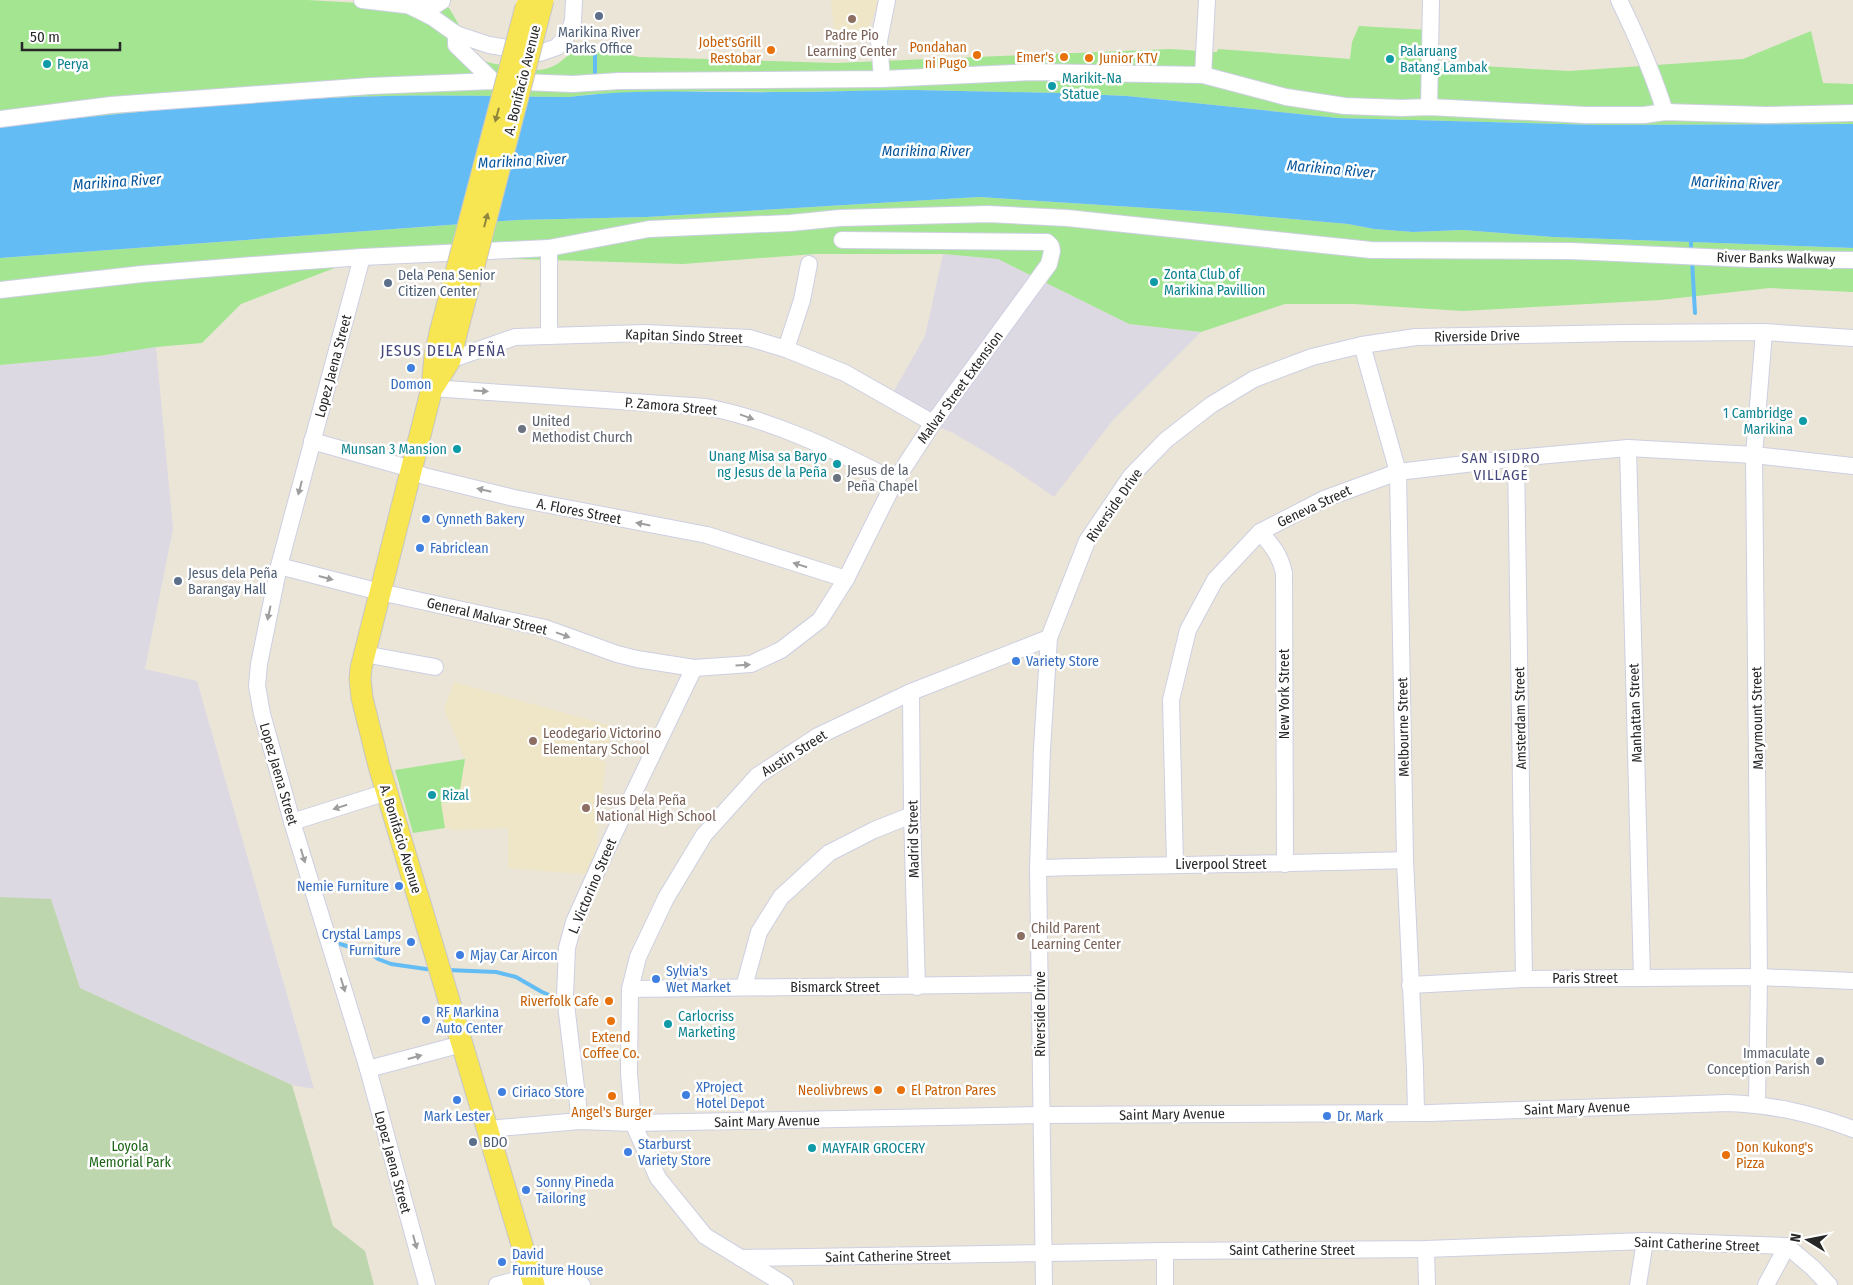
<svg xmlns="http://www.w3.org/2000/svg" width="1853" height="1285" font-family="'Fira Sans Condensed',sans-serif">
<rect width="100%" height="100%" fill="#ebe5d8"/>
<g fill="#ddd9e3">
<path d="M943,254L998,259L1129,324L1201,332L1113,420L1054,497L1009,466L953,433L886,405L925,336Z"/>
<path d="M156,347L173,529L145,669L197,681L314,1089L292,1085L80,988L51,900L0,897V365L99,356Z"/>
</g>
<g fill="#eee6c6">
<path d="M831,0H880L867,30H834Z"/>
<path d="M454,682L611,726L606,760L590,758L606,762L593,875L508,868V828L455,830L445,828L441,803L458,802L465,759L444,709Z"/>
</g>
<g fill="#a3e591">
<path d="M0,0H307L449,8C455,17 474,53 479,58C486,63 498,64 505,66C542,72 551,75 578,45L640,57L835,63L1170,49L1217,52L1218,49L1350,59L1352,42L1359,26L1429,30L1428,63L1569,71L1743,59L1811,31L1823,83L1853,84V124L1599,125L1338,118L1127,96L1060,93L915,90L783,92L711,91L593,94L569,97C490,96 410,94 331,98C220,102 110,115 0,126Z"/>
<path d="M979,197L1226,213L1348,224L1374,229L1413,232L1463,230L1553,237L1853,248V292L1770,288L1660,300L1463,311L1354,304H1285L1201,332L1129,324L998,259L943,254H815L683,264L486,258L345,264L241,304L202,343L156,347L99,356L0,365V258L518,220L647,217Z"/>
<path d="M465,759L458,802L441,803L445,828L413,833L395,770Z"/>
</g>
<path fill="#bdd6ae" d="M0,897L51,899L80,988L292,1085L333,1226L365,1251L374,1285H0Z"/>
<path fill="#64bcf4" d="M915,90L1060,93L1127,96L1338,118L1599,125L1853,124V248L1553,237L1463,230L1413,232L1374,229L1348,224L1226,213L979,197L647,217L518,220L0,258V126C110,115 220,102 331,98C410,94 490,96 569,97C639,88 711,93 782,92C826,92 871,90 915,90Z"/>
<g fill="none" stroke-linecap="round" stroke-linejoin="round">
<g stroke="#64bcf4" stroke-width="4">
<path d="M595,46V79"/>
<path d="M1691,238V253"/>
<path d="M1692,260L1695,313"/>
<path d="M340,944L370,953L378,959L391,964L433,970"/>
<path d="M447,970L496,972L516,977L542,992L561,1000"/>
</g>
<defs>
<g id="minor">
<path d="M362,0L431,8L442,1"/>
<path d="M1619,0C1637,37 1653,73 1665,112"/>
<path d="M408,5L432,17L456,34L489,45L540,53L557,47L568,34L573,21L574,0"/>
<path d="M456,34V45L493,81"/>
<path d="M1203,75L1207,0"/>
<path d="M882,79L879,41L887,0"/>
<path d="M1429,107L1431,0"/>
<path d="M0,119L111,105L370,86L493,81L573,84L619,81L882,79L1032,72L1203,75L1286,97L1345,106L1402,108L1429,107L1586,115H1644L1665,112L1766,115L1853,113"/>
<path d="M549,248V335"/>
<path d="M362,257L279,566L259,664L257,686L262,714L293,825L368,1069L427,1285"/>
<path d="M0,290L142,274L241,266L362,257L549,248L649,229L790,223L840,218L988,214L1067,218L1371,250L1571,251L1750,259L1853,260"/>
<path d="M1362,345L1398,472L1405,860L1415,1069L1416,1113"/>
<path d="M786,349L802,300L809,264"/>
<path d="M450,360L515,337L645,333L749,338L786,349L845,373L933,423"/>
<path d="M432,388L706,407C773,420 835,450 895,481"/>
<path d="M312,441L401,466L424,476L514,498L707,535L846,579"/>
<path d="M1628,448L1642,978"/>
<path d="M1516,458L1524,979"/>
<path d="M1260,532C1272,545 1280,555 1284,573L1285,864"/>
<path d="M279,566L380,592L545,628L617,654L637,659L694,668L751,664L781,650L820,620L846,579L895,481L933,423L1049,264L1052,251L1051,246L1047,242L842,240"/>
<path d="M364,654L435,667"/>
<path d="M911,692L912,815L917,987"/>
<path d="M292,822L387,792"/>
<path d="M1175,864L1171,700L1188,630L1215,580L1260,532L1324,499L1398,472L1516,458L1628,448L1754,455L1853,466"/>
<path d="M1038,868C1160,865 1283,864 1405,860"/>
<path d="M1410,985L1524,979L1759,977L1853,981"/>
<path d="M744,987L759,932L781,897L829,853L874,830L912,815"/>
<path d="M630,989L1040,984"/>
<path d="M368,1069L462,1044"/>
<path d="M1757,1104L1759,977L1754,455L1764,332"/>
<path d="M580,1121L565,996L567,948L574,922L610,842L694,668"/>
<path d="M488,1129L580,1121L633,1123L1041,1115L1429,1113L1728,1103C1774,1105 1810,1113 1853,1129"/>
<path d="M1426,1249L1427,1285"/>
<path d="M1165,1251V1285"/>
<path d="M741,1258L1165,1251L1426,1249L1645,1241L1787,1246L1813,1268L1829,1285"/>
<path d="M497,1285L531,1276L582,1285"/>
<path d="M785,1285L705,1236L658,1178L633,1123L629,1073L630,989L638,957L666,898L704,835L757,776L818,736L911,692L1049,638"/>
<path d="M1044,1285L1038,868L1042,749L1049,638L1087,541L1131,476L1166,440L1211,405L1254,379L1312,357L1362,345L1416,337L1623,333L1764,332L1853,338"/>
<path d="M1638,1285L1645,1241"/>
<path d="M1766,1285L1787,1246"/>
</g>
<g id="major">
<path d="M440,333L435,355L432,388L361,668L360,679L362,698L379,766L534,1285"/>
<path d="M434,386L450,360L456,335"/>
</g>
</defs>
<use href="#minor" stroke="#cdcfe2" stroke-width="18"/>
<use href="#major" stroke="#c7c7c7" stroke-width="23"/>
<use href="#minor" stroke="#fff" stroke-width="16"/>
<use href="#major" stroke="#f7e551" stroke-width="21"/>
<defs>
<g id="major-bridge">
<path d="M440,333L526,7"/>
<path d="M456,335L543,0"/>
</g>
</defs>
<use href="#major-bridge" stroke="#c7c7c7" stroke-width="23" stroke-linecap="butt"/>
<use href="#major-bridge" stroke="#f7e551" stroke-width="21"/>
</g>
<defs><path id="oneway-solid" d="M-6-.8H1V-3.2L6.5 0L1 3.2V.8H-6Z" transform="scale(1.25)"/></defs>
<g fill="#8f863c">
<use href="#oneway-solid" transform="translate(497 115) rotate(105)"/>
<use href="#oneway-solid" transform="translate(486 220) rotate(-75)"/>
</g>
<g fill="#9e9e9e">
<use href="#oneway-solid" transform="translate(481 391) rotate(4)"/>
<use href="#oneway-solid" transform="translate(747 417) rotate(20)"/>
<use href="#oneway-solid" transform="translate(300 488) rotate(105)"/>
<use href="#oneway-solid" transform="translate(484 490) rotate(-167)"/>
<use href="#oneway-solid" transform="translate(643 524) rotate(-169)"/>
<use href="#oneway-solid" transform="translate(800 565) rotate(-162)"/>
<use href="#oneway-solid" transform="translate(326 578) rotate(15)"/>
<use href="#oneway-solid" transform="translate(269 613) rotate(102)"/>
<use href="#oneway-solid" transform="translate(563 635) rotate(20)"/>
<use href="#oneway-solid" transform="translate(743 665) rotate(-4)"/>
<use href="#oneway-solid" transform="translate(340 807) rotate(163)"/>
<use href="#oneway-solid" transform="translate(303 856) rotate(73)"/>
<use href="#oneway-solid" transform="translate(343 985) rotate(73)"/>
<use href="#oneway-solid" transform="translate(415 1057) rotate(-15)"/>
<use href="#oneway-solid" transform="translate(415 1242) rotate(75)"/>
</g>
<g fill="#5c6f8a" stroke="#fff" stroke-width="2">
<circle cx="599" cy="16" r="5"/>
<circle cx="388" cy="283" r="5"/>
<circle cx="178" cy="581" r="5"/>
<circle cx="473" cy="1142" r="5"/>
</g>
<g fill="#8d6e63" stroke="#fff" stroke-width="2">
<circle cx="852" cy="19" r="5"/>
<circle cx="533" cy="741" r="5"/>
<circle cx="586" cy="808" r="5"/>
<circle cx="1021" cy="936" r="5"/>
</g>
<g fill="#e8710a" stroke="#fff" stroke-width="2">
<circle cx="771" cy="50" r="5"/>
<circle cx="977" cy="55" r="5"/>
<circle cx="1064" cy="57" r="5"/>
<circle cx="1089" cy="58" r="5"/>
<circle cx="609" cy="1001" r="5"/>
<circle cx="611" cy="1021" r="5"/>
<circle cx="878" cy="1090" r="5"/>
<circle cx="901" cy="1090" r="5"/>
<circle cx="612" cy="1096" r="5"/>
<circle cx="1726" cy="1155" r="5"/>
</g>
<g fill="#0f9aa8" stroke="#fff" stroke-width="2">
<circle cx="1390" cy="59" r="5"/>
<circle cx="47" cy="64" r="5"/>
<circle cx="1052" cy="86" r="5"/>
<circle cx="1154" cy="282" r="5"/>
<circle cx="1803" cy="421" r="5"/>
<circle cx="457" cy="449" r="5"/>
<circle cx="837" cy="464" r="5"/>
<circle cx="432" cy="795" r="5"/>
<circle cx="668" cy="1024" r="5"/>
<circle cx="812" cy="1148" r="5"/>
</g>
<g fill="#3f7fe0" stroke="#fff" stroke-width="2">
<circle cx="411" cy="368" r="5"/>
<circle cx="426" cy="519" r="5"/>
<circle cx="420" cy="548" r="5"/>
<circle cx="1016" cy="661" r="5"/>
<circle cx="399" cy="886" r="5"/>
<circle cx="411" cy="942" r="5"/>
<circle cx="460" cy="955" r="5"/>
<circle cx="656" cy="979" r="5"/>
<circle cx="426" cy="1020" r="5"/>
<circle cx="502" cy="1092" r="5"/>
<circle cx="686" cy="1095" r="5"/>
<circle cx="457" cy="1100" r="5"/>
<circle cx="1327" cy="1116" r="5"/>
<circle cx="628" cy="1152" r="5"/>
<circle cx="526" cy="1190" r="5"/>
<circle cx="502" cy="1262" r="5"/>
</g>
<g fill="#6b7280" stroke="#fff" stroke-width="2">
<circle cx="522" cy="429" r="5"/>
<circle cx="837" cy="478" r="5"/>
<circle cx="1820" cy="1061" r="5"/>
</g>
<g text-anchor="middle" stroke-width="5" stroke-linejoin="round" paint-order="stroke">
<g font-size="14" fill="#4e5e75" stroke="#fff" text-anchor="start">
<text x="599" y="37" text-anchor="middle">Marikina River<tspan x="599" dy="16">Parks Office</tspan></text>
<text x="398" y="280">Dela Pena Senior<tspan x="398" dy="16">Citizen Center</tspan></text>
<text x="188" y="578">Jesus dela Peña<tspan x="188" dy="16">Barangay Hall</tspan></text>
<text x="483" y="1147">BDO</text>
</g>
<g font-size="14" fill="#785e54" stroke="#fff" text-anchor="start">
<text x="852" y="40" text-anchor="middle">Padre Pio<tspan x="852" dy="16">Learning Center</tspan></text>
<text x="543" y="738">Leodegario Victorino<tspan x="543" dy="16">Elementary School</tspan></text>
<text x="596" y="805">Jesus Dela Peña<tspan x="596" dy="16">National High School</tspan></text>
<text x="1031" y="933">Child Parent<tspan x="1031" dy="16">Learning Center</tspan></text>
</g>
<g font-size="14" fill="#c56008" stroke="#fff" text-anchor="end">
<text x="761" y="47">Jobet'sGrill<tspan x="761" dy="16">Restobar</tspan></text>
<text x="967" y="52">Pondahan<tspan x="967" dy="16">ni Pugo</tspan></text>
<text x="1054" y="62">Emer's</text>
<text x="1099" y="63" text-anchor="start">Junior KTV</text>
<text x="599" y="1006">Riverfolk Cafe</text>
<text x="611" y="1042" text-anchor="middle">Extend<tspan x="611" dy="16">Coffee Co.</tspan></text>
<text x="868" y="1095">Neolivbrews</text>
<text x="911" y="1095" text-anchor="start">El Patron Pares</text>
<text x="612" y="1117" text-anchor="middle">Angel's Burger</text>
<text x="1736" y="1152" text-anchor="start">Don Kukong's<tspan x="1736" dy="16">Pizza</tspan></text>
</g>
<g font-size="14" fill="#0d838f" stroke="#fff" text-anchor="start">
<text x="1400" y="56">Palaruang<tspan x="1400" dy="16">Batang Lambak</tspan></text>
<text x="57" y="69">Perya</text>
<text x="1062" y="83">Marikit-Na<tspan x="1062" dy="16">Statue</tspan></text>
<text x="1164" y="279">Zonta Club of<tspan x="1164" dy="16">Marikina Pavillion</tspan></text>
<text x="1793" y="418" text-anchor="end">1 Cambridge<tspan x="1793" dy="16">Marikina</tspan></text>
<text x="447" y="454" text-anchor="end">Munsan 3 Mansion</text>
<text x="827" y="461" text-anchor="end">Unang Misa sa Baryo<tspan x="827" dy="16">ng Jesus de la Peña</tspan></text>
<text x="442" y="800">Rizal</text>
<text x="678" y="1021">Carlocriss<tspan x="678" dy="16">Marketing</tspan></text>
<text x="822" y="1153">MAYFAIR GROCERY</text>
</g>
<g font-size="14" fill="#272727" stroke="#fff">
<text transform="translate(522 80) rotate(-76)" y="5">A. Bonifacio Avenue</text>
<text transform="translate(1776 258) rotate(1)" y="5">River Banks Walkway</text>
<text transform="translate(684 336) rotate(2)" y="5">Kapitan Sindo Street</text>
<text transform="translate(1477 336) rotate(-1)" y="5">Riverside Drive</text>
<text transform="translate(333 366) rotate(-75)" y="5">Lopez Jaena Street</text>
<text transform="translate(960 387) rotate(-54)" y="5">Malvar Street Extension</text>
<text transform="translate(671 406) rotate(5)" y="5">P. Zamora Street</text>
<text transform="translate(1114 505) rotate(-55)" y="5">Riverside Drive</text>
<text transform="translate(1314 506) rotate(-25)" y="5">Geneva Street</text>
<text transform="translate(579 511) rotate(11)" y="5">A. Flores Street</text>
<text transform="translate(487 616) rotate(13)" y="5">General Malvar Street</text>
<text transform="translate(1284 694) rotate(-90)" y="5">New York Street</text>
<text transform="translate(1635 713) rotate(-92)" y="5">Manhattan Street</text>
<text transform="translate(1520 718) rotate(-91)" y="5">Amsterdam Street</text>
<text transform="translate(1757 718) rotate(-91)" y="5">Marymount Street</text>
<text transform="translate(1403 727) rotate(-91)" y="5">Melbourne Street</text>
<text transform="translate(794 753) rotate(-32)" y="5">Austin Street</text>
<text transform="translate(279 774) rotate(74)" y="5">Lopez Jaena Street</text>
<text transform="translate(401 839) rotate(73)" y="5">A. Bonifacio Avenue</text>
<text transform="translate(913 839) rotate(-91)" y="5">Madrid Street</text>
<text x="1221" y="869">Liverpool Street</text>
<text transform="translate(592 886) rotate(-67)" y="5">L. Victorino Street</text>
<text x="1585" y="983">Paris Street</text>
<text x="835" y="992">Bismarck Street</text>
<text transform="translate(1040 1014) rotate(-90)" y="5">Riverside Drive</text>
<text transform="translate(1577 1108) rotate(-2)" y="5">Saint Mary Avenue</text>
<text transform="translate(1172 1114) rotate(-1)" y="5">Saint Mary Avenue</text>
<text transform="translate(767 1121) rotate(-1)" y="5">Saint Mary Avenue</text>
<text transform="translate(393 1162) rotate(75)" y="5">Lopez Jaena Street</text>
<text transform="translate(1697 1244) rotate(2)" y="5">Saint Catherine Street</text>
<text x="1292" y="1255">Saint Catherine Street</text>
<text transform="translate(888 1256) rotate(-1)" y="5">Saint Catherine Street</text>
</g>
<g font-size="14" fill="#366cbe" stroke="#fff" text-anchor="start">
<text x="411" y="389" text-anchor="middle">Domon</text>
<text x="436" y="524">Cynneth Bakery</text>
<text x="430" y="553">Fabriclean</text>
<text x="1026" y="666">Variety Store</text>
<text x="389" y="891" text-anchor="end">Nemie Furniture</text>
<text x="401" y="939" text-anchor="end">Crystal Lamps<tspan x="401" dy="16">Furniture</tspan></text>
<text x="470" y="960">Mjay Car Aircon</text>
<text x="666" y="976">Sylvia's<tspan x="666" dy="16">Wet Market</tspan></text>
<text x="436" y="1017">RF Markina<tspan x="436" dy="16">Auto Center</tspan></text>
<text x="696" y="1092">XProject<tspan x="696" dy="16">Hotel Depot</tspan></text>
<text x="512" y="1097">Ciriaco Store</text>
<text x="457" y="1121" text-anchor="middle">Mark Lester</text>
<text x="1337" y="1121">Dr. Mark</text>
<text x="638" y="1149">Starburst<tspan x="638" dy="16">Variety Store</tspan></text>
<text x="536" y="1187">Sonny Pineda<tspan x="536" dy="16">Tailoring</tspan></text>
<text x="512" y="1259">David<tspan x="512" dy="16">Furniture House</tspan></text>
</g>
<g font-size="14" fill="#5b616d" stroke="#fff" text-anchor="start">
<text x="532" y="426">United<tspan x="532" dy="16">Methodist Church</tspan></text>
<text x="847" y="475">Jesus de la<tspan x="847" dy="16">Peña Chapel</tspan></text>
<text x="1810" y="1058" text-anchor="end">Immaculate<tspan x="1810" dy="16">Conception Parish</tspan></text>
</g>
<g font-size="14" fill="#1c6616" stroke="#fff">
<text x="130" y="1151">Loyola<tspan x="130" dy="16">Memorial Park</tspan></text>
</g>
<g font-size="15" font-style="italic" fill="#07569c" stroke="#fff">
<text x="926" y="156">Marikina River</text>
<text transform="translate(522 161) rotate(-3)" y="5">Marikina River</text>
<text transform="translate(1331 169) rotate(5)" y="5">Marikina River</text>
<text transform="translate(117 182) rotate(-4)" y="5">Marikina River</text>
<text transform="translate(1735 183) rotate(2)" y="5">Marikina River</text>
</g>
<g font-size="15" letter-spacing="1" fill="#46497a" stroke="#fff">
<text x="1501" y="463">SAN ISIDRO<tspan x="1501" dy="17">VILLAGE</tspan></text>
</g>
<g font-size="16" letter-spacing="1" fill="#46497a" stroke="#fff">
<text x="443" y="356">JESUS DELA PEÑA</text>
</g>
</g>
<g transform="translate(1808 1240) rotate(280)" stroke="#ffffff" stroke-width="4" paint-order="stroke">
<path d="M0-4L9 19L0 12L-9 19Z" fill="#272727"/>
<text y="-8" font-size="14" font-weight="bold" text-anchor="middle" fill="#272727">N</text>
</g>
<path d="M22 42v8h98v-8" fill="none" stroke="#272727" stroke-width="2.5"/>
<text x="30" y="42" font-size="15" fill="#272727" stroke="#ffffff" stroke-width="4" paint-order="stroke">50 m</text>
</svg>
